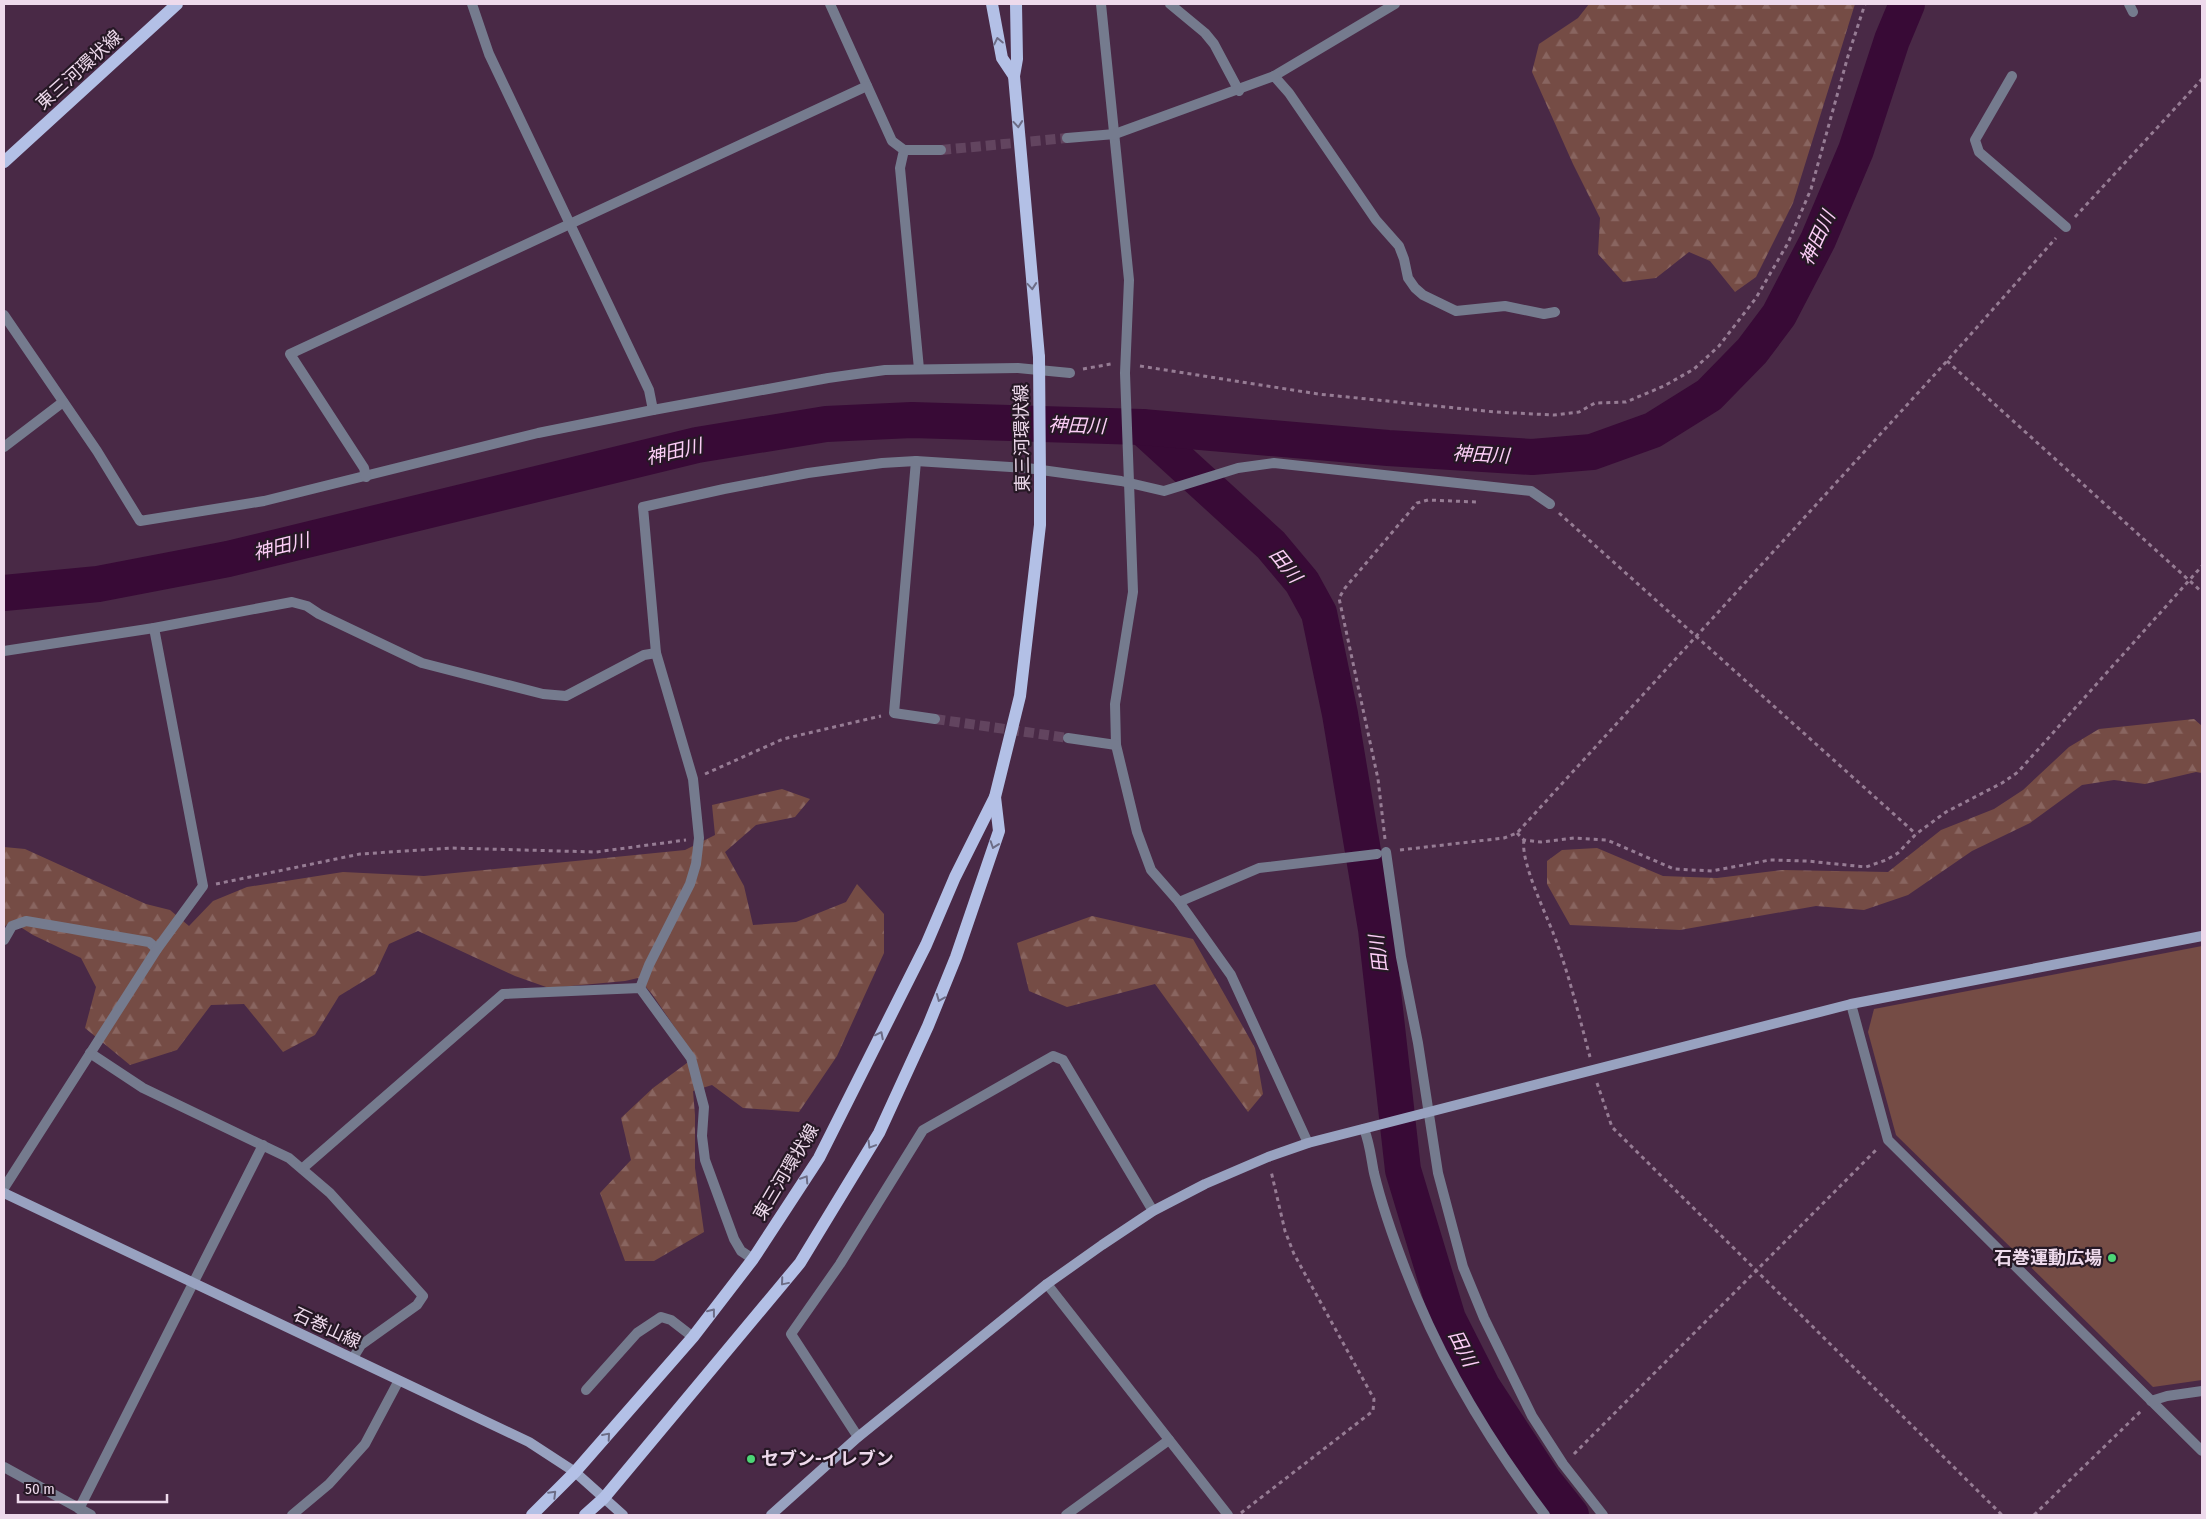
<svg xmlns="http://www.w3.org/2000/svg" width="2206" height="1519" font-family="'Fira Sans Condensed','Noto Sans JP',sans-serif">
<defs>
<pattern id="forest-firs" width="22" height="20" patternUnits="userSpaceOnUse" patternTransform="scale(1.25)"><rect width="22" height="20" fill="#754c45"/><path d="M5 1l3.5 6h-7zM16 11l3.5 6h-7z" fill="#896560"/></pattern>
</defs>
<rect width="100%" height="100%" fill="#492946"/>
<path fill="#754c45" d="M2202,946V1380L2153,1387L1896,1135L1868,1032L1874,1009Z"/>
<g fill="url(#forest-firs)">
<path d="M1589,4H1855L1793,203L1756,277L1735,292L1710,261L1689,252L1656,278L1623,282L1598,254L1600,218L1573,164L1532,72L1539,44L1578,18Z"/>
<path d="M2194,719L2202,726V773L2196,772L2145,784L2114,780L2082,785L2030,823L1972,851L1908,895L1864,910L1816,906L1680,930L1570,925L1547,884V861L1562,850L1597,848L1663,876L1717,878L1782,870L1888,872L1941,830L1994,809L2023,790L2069,747L2099,729Z"/>
<path d="M782,789L810,799L795,817L756,825L725,852L744,886L753,925L796,922L846,902L857,884L884,914V953L837,1056L799,1112L743,1108L712,1085L693,1091L695,1115V1168L704,1232L654,1261H625L600,1193L631,1160L621,1118L653,1088L695,1057L652,994L638,978L625,981L549,988L515,976L418,931L389,944L375,974L339,996L315,1035L283,1052L244,1004L211,1005L177,1050L130,1065L85,1028L96,987L81,958L33,935L11,921L4,927V847L25,849L146,904L170,910L189,926L213,901L247,887L343,872L424,876L685,850L715,835L712,805Z"/>
<path d="M1092,916L1193,939L1255,1048L1263,1094L1248,1112L1155,984L1067,1007L1029,991L1017,943Z"/>
</g>
<g fill="none" stroke-linecap="round" stroke-linejoin="round">
<g stroke="#380a36" stroke-width="36">
<path d="M1142,427L1271,545L1302,582L1319,613L1340,714L1376,929L1403,1170L1448,1319L1482,1386L1544,1481L1571,1515"/>
<path d="M4,593L98,584L228,559L697,445L826,424L912,420L1142,427L1388,448L1532,457L1592,452L1653,430L1709,395L1752,351L1779,315L1818,240L1856,150L1892,40L1907,4"/>
</g>
<g stroke="#62445f" stroke-width="10" stroke-dasharray="10 5" stroke-linecap="butt">
<path d="M941,150L1067,138"/>
<path d="M935,719L1068,738"/>
</g>
<g stroke="#967c94" stroke-width="3" stroke-dasharray="4 4" stroke-linecap="butt">
<path d="M2075,217L2202,79"/>
<path d="M1947,361L2202,592"/>
<path d="M1140,366L1318,394L1495,412L1554,415L1579,412L1595,403L1626,402L1664,386L1694,369L1719,346L1756,298L1788,243L1811,189L1848,56L1865,4"/>
<path d="M1083,369L1111,364"/>
<path d="M1559,513L1916,834"/>
<path d="M705,774L783,739L881,716"/>
<path d="M1517,833L1524,840L1541,842L1574,838L1607,840L1674,869L1712,871L1770,860L1807,861L1866,867L1886,860L1898,853L1916,834L1946,812L2002,783L2018,772L2202,566"/>
<path d="M1385,839L1378,779L1339,598L1345,588L1417,503L1428,500L1476,502"/>
<path d="M1524,840C1520,864 1550,921 1558,946C1571,982 1580,1020 1590,1057"/>
<path d="M1400,850L1504,838L1517,833L1947,361L2056,238"/>
<path d="M216,884L360,854L451,848L596,852L686,840"/>
<path d="M1597,1083L1612,1127L2002,1515"/>
<path d="M1574,1454L1878,1148"/>
<path d="M1241,1513L1373,1411L1374,1399L1294,1254L1285,1231L1271,1171"/>
<path d="M2034,1515L2141,1411"/>
</g>
<g stroke="#757b8e" stroke-width="10">
<path d="M472,4L489,54L649,390L653,410"/>
<path d="M830,4L892,141L904,150L900,168L919,369"/>
<path d="M1101,4L1129,280L1125,373L1133,592L1115,704L1116,745L1137,832L1151,870L1179,902L1231,975L1308,1143"/>
<path d="M1170,4L1205,33L1214,44L1239,91"/>
<path d="M2129,4L2133,12"/>
<path d="M1274,76L1395,4"/>
<path d="M2012,76L1975,140L1979,152L2066,227"/>
<path d="M1067,138L1115,134L1274,76L1289,93L1376,220L1399,246L1404,259L1408,278L1415,288L1423,295L1456,311L1505,306L1544,314L1555,312"/>
<path d="M904,150H941"/>
<path d="M4,315L97,451L140,521L264,501L538,433L653,410L828,378L885,370L1018,368L1070,373"/>
<path d="M4,447L63,402"/>
<path d="M916,461L894,713L935,719"/>
<path d="M366,477L364,468L290,354L867,86"/>
<path d="M4,651L154,628L292,602L307,606L319,614L422,663L543,694L566,696L644,655L656,653"/>
<path d="M1068,738L1116,745"/>
<path d="M1386,852L1401,957L1418,1043L1438,1173L1463,1267L1484,1318L1532,1416L1563,1464L1603,1515"/>
<path d="M1179,902L1259,868L1377,854"/>
<path d="M4,940L12,926L26,921L149,942L157,949"/>
<path d="M640,988L649,965L690,884L696,864L699,838L693,779L656,653L643,507L724,489L808,473L882,463L916,461L1027,468L1121,481L1164,491L1238,468L1274,463L1531,491L1550,504"/>
<path d="M1851,1004L1888,1140L2202,1451"/>
<path d="M90,1053L143,1088L289,1158L330,1193L423,1296L417,1305L361,1345L353,1358"/>
<path d="M1364,1129C1370,1144 1371,1158 1374,1173C1382,1206 1394,1240 1406,1271C1439,1358 1489,1441 1545,1515"/>
<path d="M303,1168L503,994L640,988L691,1058L704,1107L702,1136L705,1160L734,1239L741,1251L753,1259"/>
<path d="M4,1188L157,949L203,886L154,628"/>
<path d="M1047,1284L1228,1515"/>
<path d="M586,1390L637,1333L661,1317L671,1320L693,1337"/>
<path d="M2151,1401L2167,1396L2202,1391"/>
<path d="M858,1437L791,1334L840,1264L923,1130L1053,1056L1063,1060L1153,1211"/>
<path d="M4,1467L91,1515"/>
<path d="M79,1509L263,1145"/>
<path d="M292,1515L329,1484L365,1444L398,1382"/>
<path d="M1066,1515L1169,1440"/>
</g>
<g stroke="#98a2c0" stroke-width="10">
<path d="M4,1193L529,1442L575,1472L623,1515"/>
<path d="M771,1515L858,1437L1047,1284L1102,1245L1153,1211L1205,1184L1268,1157L1308,1143L1851,1004L2202,936"/>
</g>
<g stroke="#b3c0e6" stroke-width="12">
<path d="M992,4L1002,58L1014,76"/>
<path d="M1016,4L1017,59L1014,76L1039,357"/>
<path d="M4,162L177,4"/>
<path d="M532,1515L575,1472L693,1337L753,1259L819,1158L926,945L955,877L995,797L1020,696L1040,525V478"/>
<path d="M585,1515L604,1498L800,1263L879,1133L928,1026L956,957L999,831L995,797"/>
</g>
<path stroke="#b3c0e6" stroke-width="12" d="M1039,357L1040,478"/>
</g>
<defs><path id="oneway-chevron" d="M-2-3.5L2.5 0L-2 3.5" fill="none" stroke-width="1.6" stroke-linecap="round" stroke-linejoin="round" transform="scale(1.25)"/></defs>
<g stroke="#6c6c86">
<use href="#oneway-chevron" transform="translate(998 41) rotate(-102)"/>
<use href="#oneway-chevron" transform="translate(1018 124) rotate(85)"/>
<use href="#oneway-chevron" transform="translate(1032 286) rotate(85)"/>
<use href="#oneway-chevron" transform="translate(994 845) rotate(109)"/>
<use href="#oneway-chevron" transform="translate(940 998) rotate(112)"/>
<use href="#oneway-chevron" transform="translate(880 1035) rotate(-63)"/>
<use href="#oneway-chevron" transform="translate(871 1145) rotate(121)"/>
<use href="#oneway-chevron" transform="translate(805 1179) rotate(-57)"/>
<use href="#oneway-chevron" transform="translate(784 1282) rotate(130)"/>
<use href="#oneway-chevron" transform="translate(712 1312) rotate(-52)"/>
<use href="#oneway-chevron" transform="translate(607 1436) rotate(-49)"/>
<use href="#oneway-chevron" transform="translate(553 1494) rotate(-45)"/>
</g>
<g fill="#4cd676" stroke="#261825" stroke-width="2">
<circle cx="2112" cy="1258" r="5"/>
<circle cx="751" cy="1459" r="5"/>
</g>
<g text-anchor="middle" stroke-width="4.5" stroke-linejoin="round" paint-order="stroke">
<g font-size="18" fill="#eedaec" stroke="#261825">
<text transform="translate(79 70) rotate(-42)" y="6">東三河環状線</text>
<text transform="translate(1022 438) rotate(-91)" y="6">東三河環状線</text>
<text transform="translate(786 1172) rotate(-59)" y="6">東三河環状線</text>
<text transform="translate(327 1328) rotate(25)" y="6">石巻山線</text>
</g>
<g font-size="18" font-weight="bold" fill="#eedaec" stroke="#261825" text-anchor="end">
<text x="2102" y="1264">石巻運動広場</text>
<text x="761" y="1465" text-anchor="start">セブン-イレブン</text>
</g>
<g font-size="19" font-style="italic" fill="#fccef7" stroke="#261825">
<text transform="translate(1817 238) rotate(-65)" y="7">神田川</text>
<text transform="translate(1077 425) rotate(2)" y="7">神田川</text>
<text transform="translate(674 451) rotate(-13)" y="7">神田川</text>
<text transform="translate(1481 454) rotate(3)" y="7">神田川</text>
<text transform="translate(281 546) rotate(-14)" y="7">神田川</text>
<text transform="translate(1286 565) rotate(51)" y="7">田川</text>
<text transform="translate(1378 954) rotate(-97)" y="7">田川</text>
<text transform="translate(1463 1348) rotate(63)" y="7">田川</text>
</g>
</g>
<rect width="2206" height="1519" fill="none" stroke="#eedaec" stroke-width="10"/>
<path d="M18 1494v8h149v-8" fill="none" stroke="#eedaec" stroke-width="2.5"/>
<text x="25" y="1494" font-size="15" fill="#eedaec" stroke="#261825" stroke-width="4" paint-order="stroke">50 m</text>
</svg>
